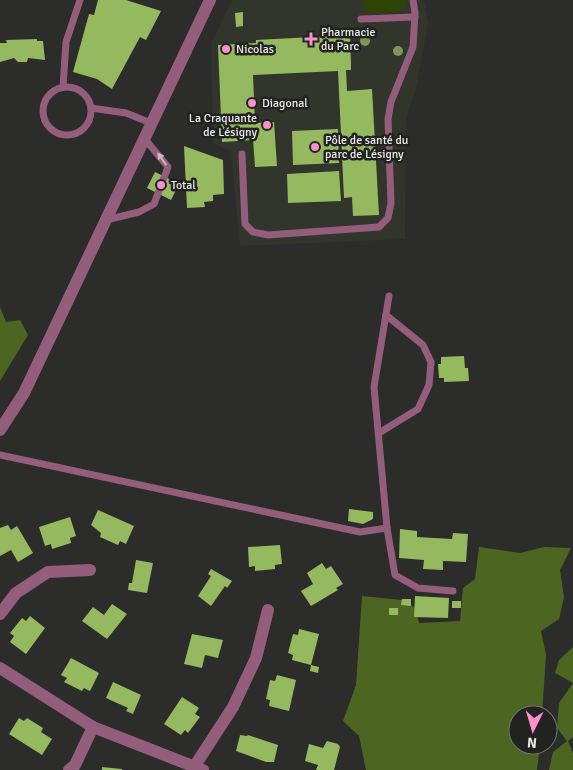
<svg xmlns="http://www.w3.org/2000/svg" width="573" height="770" font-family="Signika,sans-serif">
<rect width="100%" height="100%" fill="#2c2d2a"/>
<path fill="#31352c" d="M232,0H424L428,23L416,89L406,118L405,239L240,246L231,152L213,143L211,43Z"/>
<path fill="#2f4403" d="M363,0H407L405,7L398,12L368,13L364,9Z"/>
<g fill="#4c6621">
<path d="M0,307L6,322L20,320L28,335L0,381Z"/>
<path d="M479,547L520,553L544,547L571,548L560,570L564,597L559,619L541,631L546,655L542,715H518V745H540L537,770H366L359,736L343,721L356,685L362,596L402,600L416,608L419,623L460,621L463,588L475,579Z"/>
<path d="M573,647V737L568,741L573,753V770H549L553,752L567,741L557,728L559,703L573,683L555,673L559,660Z"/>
</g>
<g fill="#95b95f">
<path d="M98,0H126L161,11L146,40L140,37L112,89L97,79L73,72L89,14L94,15Z"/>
<path d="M243,12V26L236,27L235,13Z"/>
<path d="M350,35L351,63V70H346L347,91L372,89L379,215L353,216L352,197L344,198L338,71L253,75L255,123L274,122L277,166L255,167L253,140L222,142L218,45L256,43V40Z"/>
<path d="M37,39V41H43L45,60L28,58L27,62H18L14,58L0,62V43H7L6,40Z"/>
<path d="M338,129L339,163L293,165L292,131Z"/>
<path d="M184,146L223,160L224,194L213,195V201L204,202L205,207L187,208Z"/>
<path d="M339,171L341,201L288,203L287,174Z"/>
<path d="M155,172L179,184L171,200L147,188Z"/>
<path d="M464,356L465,368H468L469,381L444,382V378H439L438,364H441V357Z"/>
<path d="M349,509L373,512V519L363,524L348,521Z"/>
<path d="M98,510L134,526L126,544L120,541L118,545L100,537L101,533L91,525Z"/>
<path d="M70,517L76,536L70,538L71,543L52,549L51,544L45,546L39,527Z"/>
<path d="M8,525L11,530L17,526L33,553L18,562L11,550L0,556V528Z"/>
<path d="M400,529L417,531V537L452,539L453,533L468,534L466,562L443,561V570L423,569L424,560L399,558Z"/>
<path d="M280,545L282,564L275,565V569L255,571V566L249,567L248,547Z"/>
<path d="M136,560L153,563L147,593L128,590L129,583H132Z"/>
<path d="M322,563L326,569L331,566L343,584L336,588L338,590L311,606L301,591L313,584L307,573Z"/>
<path d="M211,569L232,581L227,588L225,586L211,606L198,596L211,576L208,574Z"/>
<path d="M415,596L449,598L448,618L414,617Z"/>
<path d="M402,599H411V606L401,605Z"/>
<rect x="452" y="601" width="9" height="7"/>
<path d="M112,604L127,614L107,639L82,621L93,607L104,615Z"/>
<rect x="389" y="608" width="9" height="7"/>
<path d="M30,616L45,628L26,654L10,642L14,636L10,633L22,618L26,621Z"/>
<path d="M299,629L319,634L311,665L292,660L293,655L288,653L293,634L298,635Z"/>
<path d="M192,634L223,640L218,658L205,655L202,668L184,664Z"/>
<path d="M71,658L99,673L90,691L84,688L82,691L64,682L67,678L61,675Z"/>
<path d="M311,665L319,667L318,673L310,671Z"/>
<path d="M277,675L296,680L289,711L269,706L270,700L266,699L270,680L275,681Z"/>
<path d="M113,682L141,695L133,714L126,711L128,708L106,698Z"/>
<path d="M182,697L199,708L195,714L200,717L188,733L185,730L181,735L164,724Z"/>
<path d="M19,718L24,721L27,718L43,728L41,732L52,739L42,755L9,734Z"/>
<path d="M240,735L247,736L248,735L278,745L274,762H266L236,751Z"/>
<path d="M327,741L338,744L340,747L334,770H316L318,765L305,761L309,744L323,748Z"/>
<path d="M102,767L122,769V770H102Z"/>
</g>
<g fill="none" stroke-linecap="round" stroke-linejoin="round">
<g stroke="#945d7c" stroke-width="7">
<path d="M361,19L415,17"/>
<path d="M63,87L66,42L80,0"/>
<circle cx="67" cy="111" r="24"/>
<path d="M91,108L126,113L151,123"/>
<path d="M242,154L245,224L253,232L268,235L379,227L388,218L391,203L388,119L391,102L413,47L415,13L413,0"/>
<path d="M106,220L139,212L154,204L168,167L144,138"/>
<path d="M379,433L418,409L429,385L431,362L423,345L386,315"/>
<path d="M0,455L360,532L387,528L374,387L389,296"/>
<path d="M387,528L395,575L418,588L453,591"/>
</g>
<g stroke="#945d7c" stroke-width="12">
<path d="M0,614L16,593L48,572L90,570"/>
<path d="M0,668L93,727L203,770"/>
<path d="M194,767L233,707L256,658L268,610"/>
<path d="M69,770L75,765L93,727"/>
</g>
<path stroke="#945d7c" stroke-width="12" d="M0,430L24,393L210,0"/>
</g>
<g fill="#7d9855">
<circle cx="365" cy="41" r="5"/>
<circle cx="398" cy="51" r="5"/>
</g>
<defs><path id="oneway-solid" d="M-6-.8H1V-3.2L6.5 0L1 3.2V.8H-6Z" transform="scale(1.25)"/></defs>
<use fill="#ccb9c3" href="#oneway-solid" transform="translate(162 159) rotate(-125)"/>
<g fill="#f890cb" stroke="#222320" stroke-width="2">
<path d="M308.5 31.5h5v5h5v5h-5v5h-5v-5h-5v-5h5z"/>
<circle cx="226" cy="49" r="5"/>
<circle cx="252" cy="103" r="5"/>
<circle cx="267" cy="125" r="5"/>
<circle cx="315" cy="147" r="5"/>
<circle cx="161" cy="185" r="5"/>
</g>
<g text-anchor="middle" stroke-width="5" stroke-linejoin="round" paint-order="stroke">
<g font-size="12" fill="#eaebe9" stroke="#222320" text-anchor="start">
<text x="321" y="36">Pharmacie<tspan x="321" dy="14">du Parc</tspan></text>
<text x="236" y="53">Nicolas</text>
<text x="262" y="107">Diagonal</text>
<text x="257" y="122" text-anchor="end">La Craquante<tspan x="257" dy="14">de Lésigny</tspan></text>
<text x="325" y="144">Pôle de santé du<tspan x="325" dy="14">parc de Lésigny</tspan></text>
<text x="171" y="189">Total</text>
</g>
</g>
<g transform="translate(533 730) rotate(185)"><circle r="24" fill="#222320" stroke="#727370"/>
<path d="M0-4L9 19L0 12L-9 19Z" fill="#f890cb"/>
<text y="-8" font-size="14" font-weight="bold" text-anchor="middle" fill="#eaebe9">N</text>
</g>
</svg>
